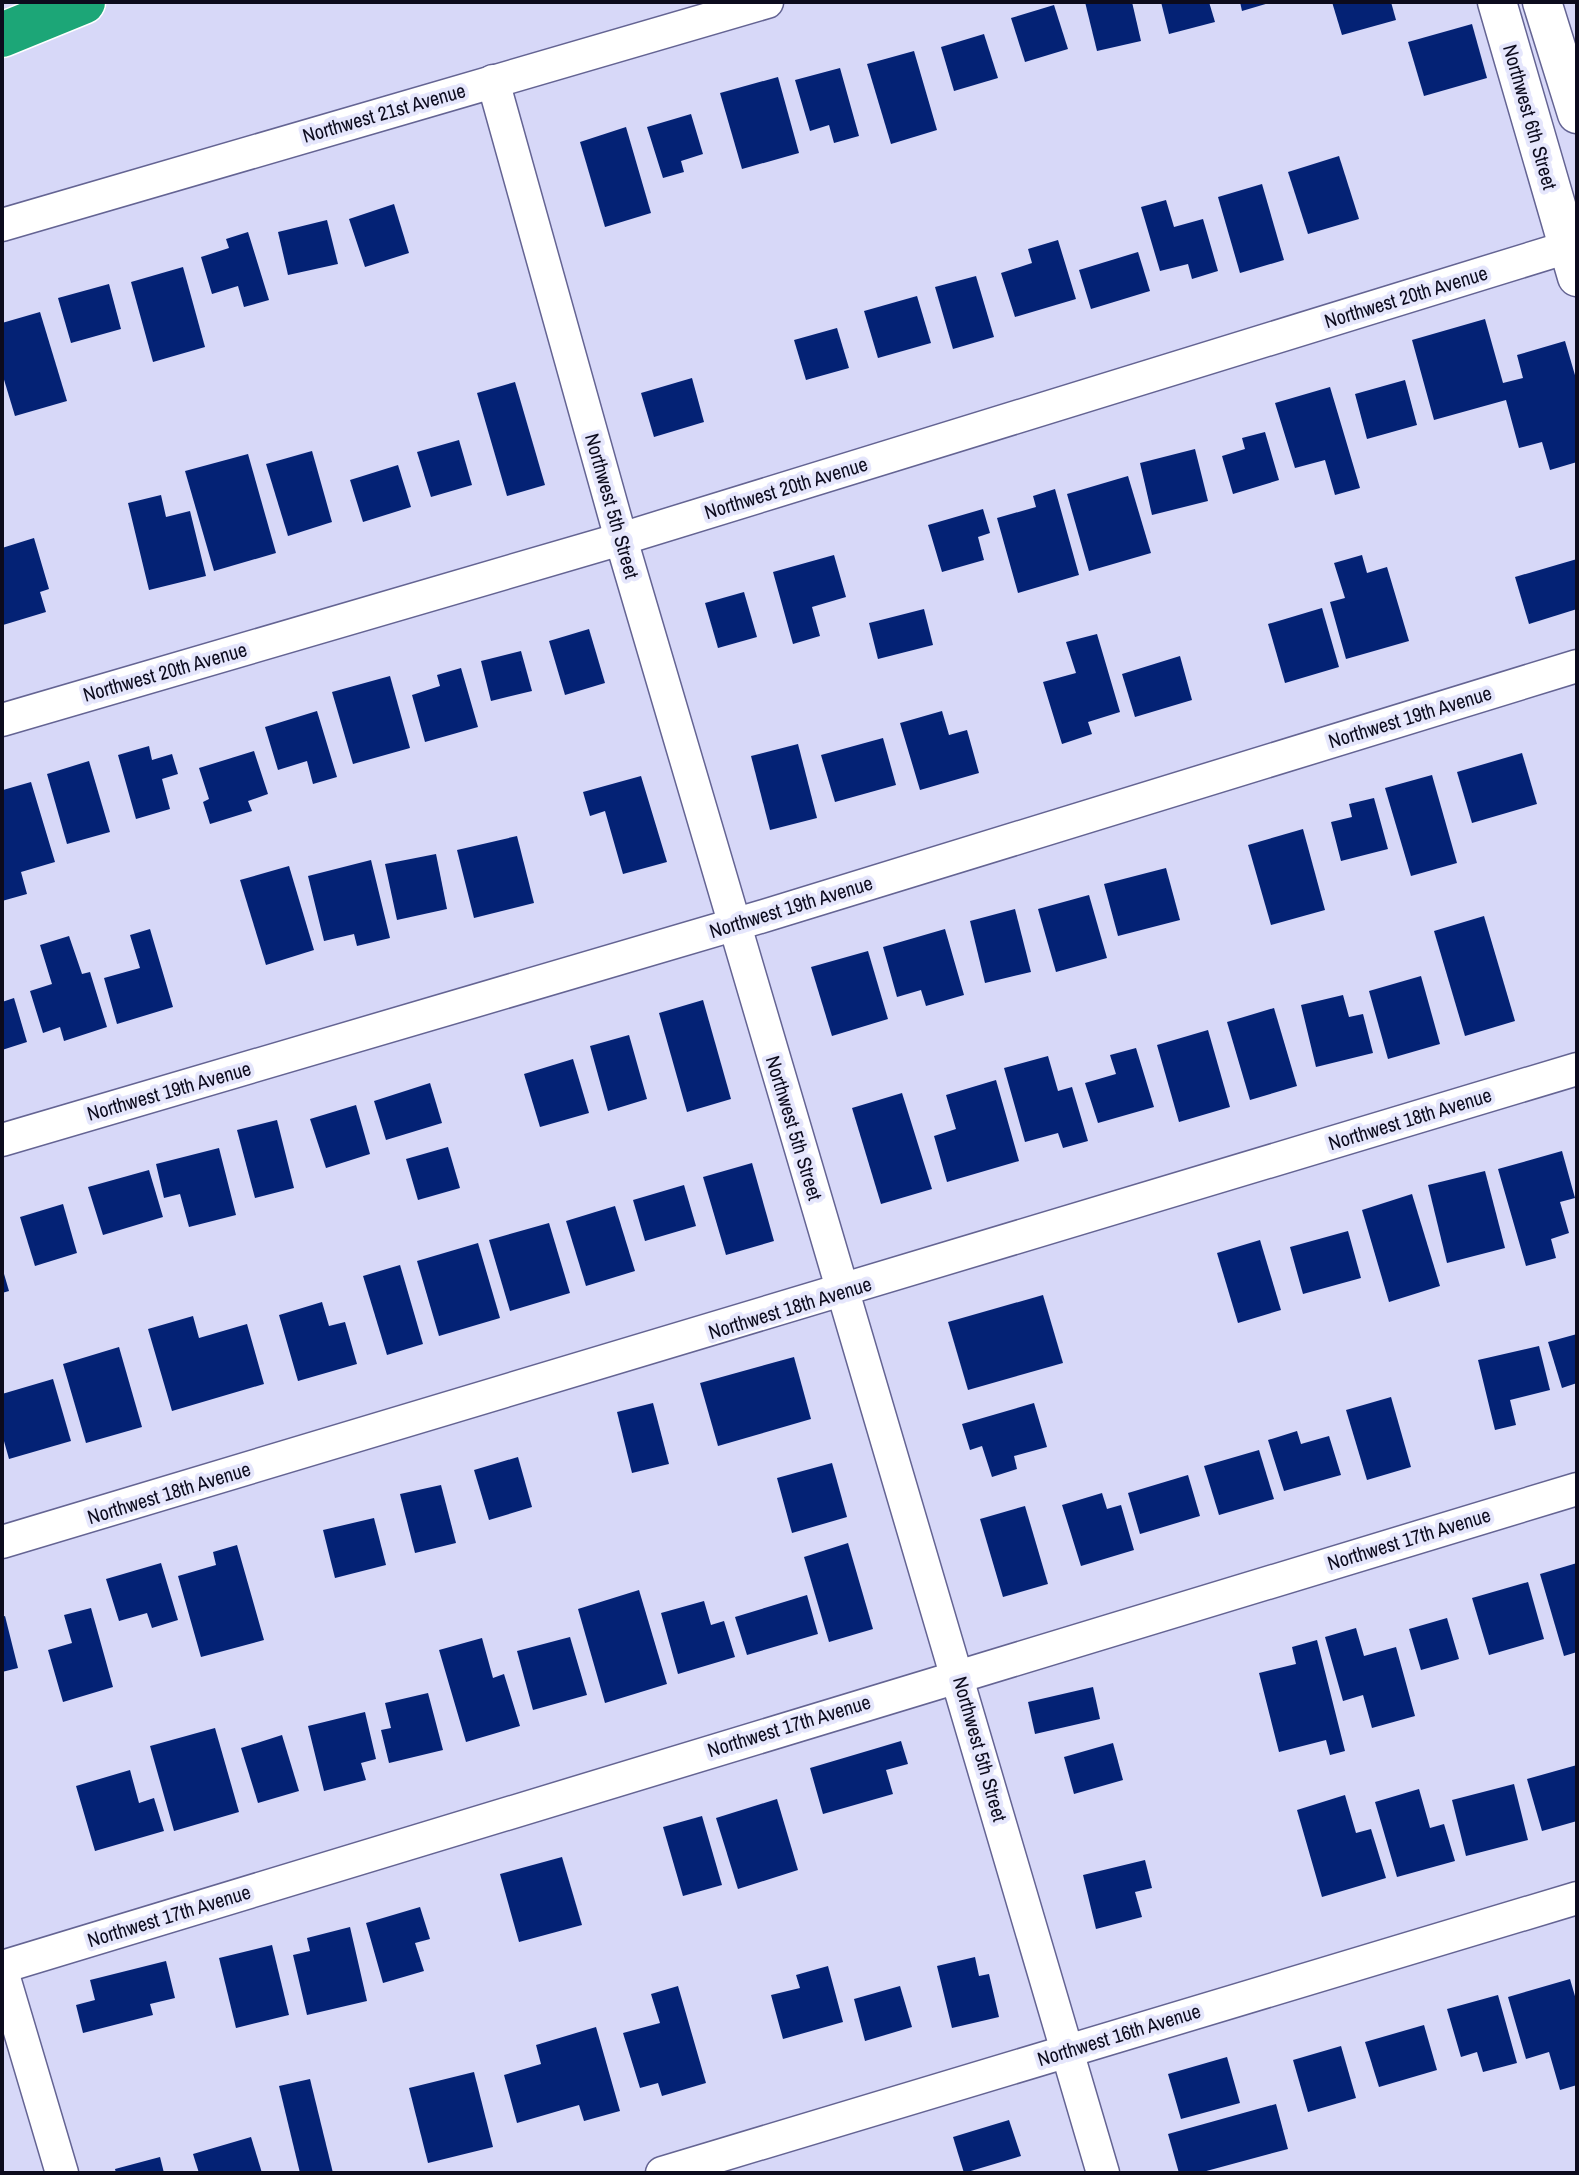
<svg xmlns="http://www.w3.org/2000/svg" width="1579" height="2175" font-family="'Archivo Narrow',sans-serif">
<rect width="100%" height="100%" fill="#d7d8f8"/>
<g fill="#042275">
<path d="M1085,2H1132L1141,41L1097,51Z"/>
<path d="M1161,2H1209L1215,22L1169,34Z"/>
<path d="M1240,2H1269V3L1242,11Z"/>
<path d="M1332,2H1391L1396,20L1342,35Z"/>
<path d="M1054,5L1068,49L1025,62L1011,18Z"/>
<path d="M1472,24L1487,78L1424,96L1408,42Z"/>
<path d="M984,34L998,78L954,91L941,47Z"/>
<path d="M914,51L937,130L891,144L867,64Z"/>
<path d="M840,68L859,136L834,143L829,125L810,131L795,80Z"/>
<path d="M778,77L799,153L742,169L720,93Z"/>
<path d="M691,114L703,154L681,161L684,172L663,178L647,127Z"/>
<path d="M626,127L651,213L605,227L580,142Z"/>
<path d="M1339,156L1359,219L1308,234L1288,172Z"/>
<path d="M1262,184L1284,260L1240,273L1218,197Z"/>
<path d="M1166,200L1174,227L1203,219L1218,271L1192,279L1188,264L1160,271L1141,207Z"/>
<path d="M394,204L409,253L365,267L349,219Z"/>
<path d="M327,220L338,264L288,275L278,232Z"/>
<path d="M248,232L269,300L244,307L238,286L212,294L201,257L229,248L226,239Z"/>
<path d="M1058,240L1076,299L1015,317L1001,273L1032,263L1028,249Z"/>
<path d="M1138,252L1150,291L1091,309L1079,270Z"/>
<path d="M183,267L205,347L153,362L131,282Z"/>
<path d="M976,276L994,337L953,349L935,287Z"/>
<path d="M109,284L121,329L71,343L58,298Z"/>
<path d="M917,296L931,343L878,358L864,311Z"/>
<path d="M40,312L67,401L15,416L2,373V323Z"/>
<path d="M1485,319L1503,383L1523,378L1517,355L1565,341L1577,382V462L1550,470L1542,442L1519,448L1506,400L1434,420L1412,340Z"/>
<path d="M837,328L849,368L806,380L794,340Z"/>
<path d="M692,378L704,422L654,437L641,393Z"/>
<path d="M1405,380L1417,425L1367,439L1355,394Z"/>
<path d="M515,382L545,485L507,496L477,393Z"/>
<path d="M1330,387L1360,488L1335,495L1325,460L1295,468L1275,403Z"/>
<path d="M1265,432L1279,480L1233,494L1222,456L1245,449L1242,438Z"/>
<path d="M459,440L472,485L431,497L417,452Z"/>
<path d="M1195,449L1208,501L1152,515L1140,463Z"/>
<path d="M312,451L332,522L288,536L266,464Z"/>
<path d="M248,454L276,553L214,571L185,471Z"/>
<path d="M398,465L411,507L363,522L350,480Z"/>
<path d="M1128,476L1151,553L1089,571L1067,494Z"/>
<path d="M1055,489L1079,575L1018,593L997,518L1036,507L1033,496Z"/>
<path d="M161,495L166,517L190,511L206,576L149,590L128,503Z"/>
<path d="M983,509L990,533L978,537L984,560L942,572L928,525Z"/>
<path d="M34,538L49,589L40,592L46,612L3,625L2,548Z"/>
<path d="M834,555L846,597L812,607L820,636L793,644L773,572Z"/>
<path d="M1362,555L1367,573L1387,567L1409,641L1346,659L1330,602L1345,598L1334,563Z"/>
<path d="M1577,559V609L1529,624L1515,577Z"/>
<path d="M744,592L757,637L718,648L705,603Z"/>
<path d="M1322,608L1339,667L1285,683L1268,624Z"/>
<path d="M924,609L933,645L878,659L869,623Z"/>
<path d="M589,629L605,683L565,695L549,641Z"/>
<path d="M1097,634L1120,712L1088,722L1092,734L1062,744L1043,682L1076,673L1066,642Z"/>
<path d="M521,651L532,691L491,701L481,661Z"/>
<path d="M1180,656L1192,700L1135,717L1122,674Z"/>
<path d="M461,668L478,727L425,742L412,695L440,686L437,675Z"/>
<path d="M390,676L410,748L353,764L332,692Z"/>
<path d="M317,711L337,777L313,784L307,761L278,770L265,727Z"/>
<path d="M942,711L949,735L967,730L979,773L920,790L900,723Z"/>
<path d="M883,738L896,785L835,802L821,755Z"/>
<path d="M798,744L817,818L770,830L751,756Z"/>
<path d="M149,746L152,760L172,754L178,774L162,779L170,809L136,819L118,755Z"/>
<path d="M254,751L268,794L248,801L252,811L210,824L203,802L209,799L199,768Z"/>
<path d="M1522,753L1537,804L1472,823L1457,772Z"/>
<path d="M89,761L110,832L67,844L47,774Z"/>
<path d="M1432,775L1457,863L1411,876L1385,788Z"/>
<path d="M641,776L667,862L623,874L605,811L590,816L583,792Z"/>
<path d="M31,782L55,862L21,872L27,894L2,901L3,790Z"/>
<path d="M1374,798L1388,849L1341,861L1331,822L1352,817L1349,804Z"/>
<path d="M1303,829L1325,910L1271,925L1248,845Z"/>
<path d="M517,836L534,903L474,918L457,850Z"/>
<path d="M436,854L447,909L397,920L385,864Z"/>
<path d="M371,860L390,938L357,946L354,934L324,941L308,876Z"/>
<path d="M289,866L314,950L266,965L240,880Z"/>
<path d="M1166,868L1180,920L1118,936L1104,884Z"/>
<path d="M1089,895L1107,958L1056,972L1038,909Z"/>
<path d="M1015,909L1031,972L985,983L970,921Z"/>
<path d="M1484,916L1515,1021L1465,1036L1434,931Z"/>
<path d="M150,929L173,1007L117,1024L104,978L140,968L130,935Z"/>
<path d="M945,929L964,995L926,1006L921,990L897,997L883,947Z"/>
<path d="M69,936L82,974L90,972L107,1027L64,1041L60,1027L43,1033L30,991L52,984L40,945Z"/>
<path d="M868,951L888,1019L832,1036L811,967Z"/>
<path d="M1421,976L1440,1044L1388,1059L1369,991Z"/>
<path d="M1343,995L1349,1017L1363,1014L1373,1053L1316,1067L1301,1005Z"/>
<path d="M14,998L27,1042L2,1050V1002Z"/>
<path d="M703,1000L731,1099L687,1112L659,1013Z"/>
<path d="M1274,1008L1297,1086L1250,1100L1227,1022Z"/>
<path d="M1208,1030L1230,1107L1179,1122L1157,1045Z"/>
<path d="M629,1035L647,1099L608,1111L590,1046Z"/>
<path d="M1136,1048L1154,1107L1098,1123L1085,1083L1116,1074L1110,1055Z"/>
<path d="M1048,1056L1058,1091L1072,1087L1088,1141L1063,1148L1058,1133L1025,1142L1004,1068Z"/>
<path d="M573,1059L589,1113L540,1127L524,1074Z"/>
<path d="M996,1080L1019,1161L947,1182L934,1136L956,1129L946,1095Z"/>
<path d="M430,1083L442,1123L386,1140L374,1101Z"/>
<path d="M902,1093L932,1189L881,1204L852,1108Z"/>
<path d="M356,1105L370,1154L326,1168L310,1119Z"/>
<path d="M277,1120L294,1188L255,1198L237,1130Z"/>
<path d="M448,1147L460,1188L418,1200L406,1159Z"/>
<path d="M219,1148L236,1215L189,1227L180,1194L164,1198L156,1164Z"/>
<path d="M1562,1151L1575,1198L1560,1202L1569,1233L1551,1239L1556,1258L1526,1266L1498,1169Z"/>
<path d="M752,1163L774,1241L726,1255L703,1177Z"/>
<path d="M149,1170L163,1217L103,1235L88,1187Z"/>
<path d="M1485,1171L1505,1248L1447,1263L1428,1185Z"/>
<path d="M684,1185L696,1226L645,1241L633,1200Z"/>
<path d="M1412,1194L1440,1286L1389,1302L1362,1210Z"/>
<path d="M63,1204L77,1253L35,1266L20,1217Z"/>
<path d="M615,1206L635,1271L586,1286L566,1221Z"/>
<path d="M549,1223L570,1293L510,1311L489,1240Z"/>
<path d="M1348,1231L1361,1278L1303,1294L1290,1247Z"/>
<path d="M1260,1240L1281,1310L1238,1323L1217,1253Z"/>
<path d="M478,1243L500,1318L439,1336L417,1261Z"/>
<path d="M400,1265L423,1344L387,1355L363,1276Z"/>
<path d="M2,1267L9,1291L2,1293Z"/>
<path d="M1043,1295L1063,1363L968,1390L948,1322Z"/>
<path d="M322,1302L329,1326L345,1322L357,1364L298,1381L279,1315Z"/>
<path d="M193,1316L199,1338L247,1324L264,1384L172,1411L148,1329Z"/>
<path d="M1577,1334V1383L1562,1388L1548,1342Z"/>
<path d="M1539,1346L1550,1390L1510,1400L1516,1425L1495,1430L1478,1360Z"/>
<path d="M119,1347L142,1427L86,1443L63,1364Z"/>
<path d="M794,1357L811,1419L718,1446L700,1383Z"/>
<path d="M53,1379L71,1441L9,1459L2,1434V1394Z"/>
<path d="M1391,1397L1411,1467L1367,1480L1346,1410Z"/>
<path d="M653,1403L669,1464L632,1473L617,1412Z"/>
<path d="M1034,1403L1047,1447L1014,1456L1017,1469L992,1477L982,1446L970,1450L962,1424Z"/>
<path d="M1297,1431L1301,1444L1329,1436L1341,1475L1284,1491L1268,1440Z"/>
<path d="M1259,1450L1274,1499L1219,1515L1204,1466Z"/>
<path d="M518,1457L532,1507L489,1520L474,1470Z"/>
<path d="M832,1463L847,1517L792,1533L777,1478Z"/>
<path d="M1188,1475L1200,1516L1140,1534L1128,1493Z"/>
<path d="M441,1485L456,1543L415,1553L400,1494Z"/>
<path d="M1102,1493L1107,1509L1121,1505L1134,1550L1081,1566L1062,1505Z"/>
<path d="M1025,1506L1048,1584L1003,1597L980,1519Z"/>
<path d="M374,1518L386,1565L335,1578L323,1530Z"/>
<path d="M848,1543L873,1629L829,1642L804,1557Z"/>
<path d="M237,1545L264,1640L201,1657L178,1576L216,1565L213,1552Z"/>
<path d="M161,1563L178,1620L152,1628L147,1613L119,1621L106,1579Z"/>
<path d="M1577,1563V1652L1564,1656L1540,1574Z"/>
<path d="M1528,1582L1544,1639L1489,1655L1472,1598Z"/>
<path d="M639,1590L667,1684L605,1703L578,1609Z"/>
<path d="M807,1595L818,1634L747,1655L735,1617Z"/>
<path d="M704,1601L711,1625L724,1621L735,1657L678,1674L661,1613Z"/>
<path d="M91,1608L113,1687L63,1702L48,1650L72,1643L64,1615Z"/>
<path d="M5,1616L18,1668L2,1672V1617Z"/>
<path d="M1447,1618L1459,1659L1421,1670L1409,1629Z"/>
<path d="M1356,1628L1364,1656L1396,1647L1415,1716L1372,1728L1363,1695L1343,1701L1325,1637Z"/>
<path d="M570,1637L587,1695L533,1710L517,1651Z"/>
<path d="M482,1638L493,1678L504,1674L520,1726L466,1742L439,1650Z"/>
<path d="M1317,1640L1345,1751L1330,1755L1326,1740L1279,1752L1259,1673L1296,1664L1292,1647Z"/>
<path d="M1093,1687L1100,1719L1035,1734L1028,1702Z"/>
<path d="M428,1693L443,1750L389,1763L381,1730L391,1728L385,1703Z"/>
<path d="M365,1712L376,1759L361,1763L366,1780L324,1791L308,1726Z"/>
<path d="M215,1728L239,1812L174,1831L150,1746Z"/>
<path d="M282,1735L299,1791L258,1803L241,1748Z"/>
<path d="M901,1741L908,1764L886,1770L893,1794L823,1814L810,1768Z"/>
<path d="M1113,1743L1123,1780L1074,1794L1064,1757Z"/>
<path d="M1577,1765V1821L1542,1831L1527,1779Z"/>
<path d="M130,1770L139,1803L154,1798L164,1831L95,1851L76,1786Z"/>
<path d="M1514,1784L1528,1840L1466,1856L1452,1800Z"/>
<path d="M1419,1789L1430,1828L1444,1824L1455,1861L1397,1877L1375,1802Z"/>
<path d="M1345,1795L1356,1833L1371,1829L1386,1878L1322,1897L1297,1810Z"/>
<path d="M777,1799L798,1870L738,1889L716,1818Z"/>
<path d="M702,1816L722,1885L683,1896L663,1827Z"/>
<path d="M562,1857L582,1925L519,1942L500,1874Z"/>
<path d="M1145,1860L1152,1888L1135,1892L1142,1917L1096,1929L1083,1875Z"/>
<path d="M420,1907L430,1939L415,1943L424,1971L383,1983L366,1923Z"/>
<path d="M350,1927L367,2001L307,2015L293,1955L310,1951L307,1938Z"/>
<path d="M272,1945L289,2015L236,2028L219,1958Z"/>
<path d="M975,1957L979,1976L989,1974L999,2017L952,2028L937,1966Z"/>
<path d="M166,1961L175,1998L150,2004L153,2015L83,2033L76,2005L95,2000L90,1980Z"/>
<path d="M828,1966L843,2022L783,2039L771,1995L800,1988L796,1975Z"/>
<path d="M1570,1979L1577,2003V2085L1560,2090L1549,2052L1526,2059L1508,1997Z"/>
<path d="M678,1986L706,2083L662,2096L658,2083L640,2088L623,2033L660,2023L651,1994Z"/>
<path d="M900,1986L912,2027L865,2041L854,1999Z"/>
<path d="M1498,1995L1517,2063L1483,2072L1477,2052L1461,2057L1447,2009Z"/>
<path d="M1424,2025L1437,2070L1379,2087L1365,2042Z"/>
<path d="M596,2027L620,2111L584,2121L579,2105L517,2123L504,2075L541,2064L536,2045Z"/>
<path d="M1341,2046L1356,2098L1308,2112L1293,2060Z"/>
<path d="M1227,2057L1240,2103L1181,2119L1168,2074Z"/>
<path d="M474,2072L493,2147L428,2163L409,2088Z"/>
<path d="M310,2079L333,2173H300L279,2086Z"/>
<path d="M1276,2104L1288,2149L1199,2173H1179L1168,2134Z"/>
<path d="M1009,2120L1021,2156L964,2173L953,2137Z"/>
<path d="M251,2137L262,2173H199L193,2154Z"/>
<path d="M160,2157L164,2173H116L115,2169Z"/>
</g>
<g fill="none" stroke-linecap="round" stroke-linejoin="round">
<defs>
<g id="minor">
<path d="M493,81L621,539L1103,2173"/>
<path d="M2,225L767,2"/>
<path d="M2,720L621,539L1568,247"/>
<path d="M2,1140L767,915L1577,666"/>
<path d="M2,1542L1577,1069"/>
<path d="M2,1967L1577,1489"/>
<path d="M2,1971L62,2173"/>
<path d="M662,2173L1577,1898"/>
</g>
<g id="tertiary">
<path d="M1497,2L1577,277"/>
<path d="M1542,2L1577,114"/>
</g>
<path id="motorway" d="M2,35L83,2"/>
</defs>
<use href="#minor" stroke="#646493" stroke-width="35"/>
<use href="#tertiary" stroke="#646493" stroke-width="41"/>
<use href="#motorway" stroke="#fff" stroke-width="47"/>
<use href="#minor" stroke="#fff" stroke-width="32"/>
<use href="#tertiary" stroke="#fff" stroke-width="38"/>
<use href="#motorway" stroke="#1ca677" stroke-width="44"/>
</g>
<g text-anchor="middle" stroke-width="8" stroke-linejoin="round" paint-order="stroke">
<g font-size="20" fill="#0c0b1d" stroke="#e5e6fc">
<text transform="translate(384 113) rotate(-16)" y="7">Northwest 21st Avenue</text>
<text transform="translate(1530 117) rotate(74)" y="7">Northwest 6th Street</text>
<text transform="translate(1406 297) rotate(-17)" y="7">Northwest 20th Avenue</text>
<text transform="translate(786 488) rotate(-17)" y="7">Northwest 20th Avenue</text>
<text transform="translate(612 506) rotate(74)" y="7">Northwest 5th Street</text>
<text transform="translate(165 672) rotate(-16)" y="7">Northwest 20th Avenue</text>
<text transform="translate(1410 717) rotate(-17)" y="7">Northwest 19th Avenue</text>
<text transform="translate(791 907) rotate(-17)" y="7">Northwest 19th Avenue</text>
<text transform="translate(169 1091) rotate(-16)" y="7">Northwest 19th Avenue</text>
<text transform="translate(1410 1119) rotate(-17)" y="7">Northwest 18th Avenue</text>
<text transform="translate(794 1128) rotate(73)" y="7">Northwest 5th Street</text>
<text transform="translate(790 1308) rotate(-17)" y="7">Northwest 18th Avenue</text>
<text transform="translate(169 1493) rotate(-17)" y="7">Northwest 18th Avenue</text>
<text transform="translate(1409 1539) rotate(-17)" y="7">Northwest 17th Avenue</text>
<text transform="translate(789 1726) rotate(-17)" y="7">Northwest 17th Avenue</text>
<text transform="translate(980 1749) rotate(74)" y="7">Northwest 5th Street</text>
<text transform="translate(169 1916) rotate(-17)" y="7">Northwest 17th Avenue</text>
<text transform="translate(1119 2035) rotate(-17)" y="7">Northwest 16th Avenue</text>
</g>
</g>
<rect width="1579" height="2175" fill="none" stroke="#0c0b1d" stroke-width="8"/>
</svg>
